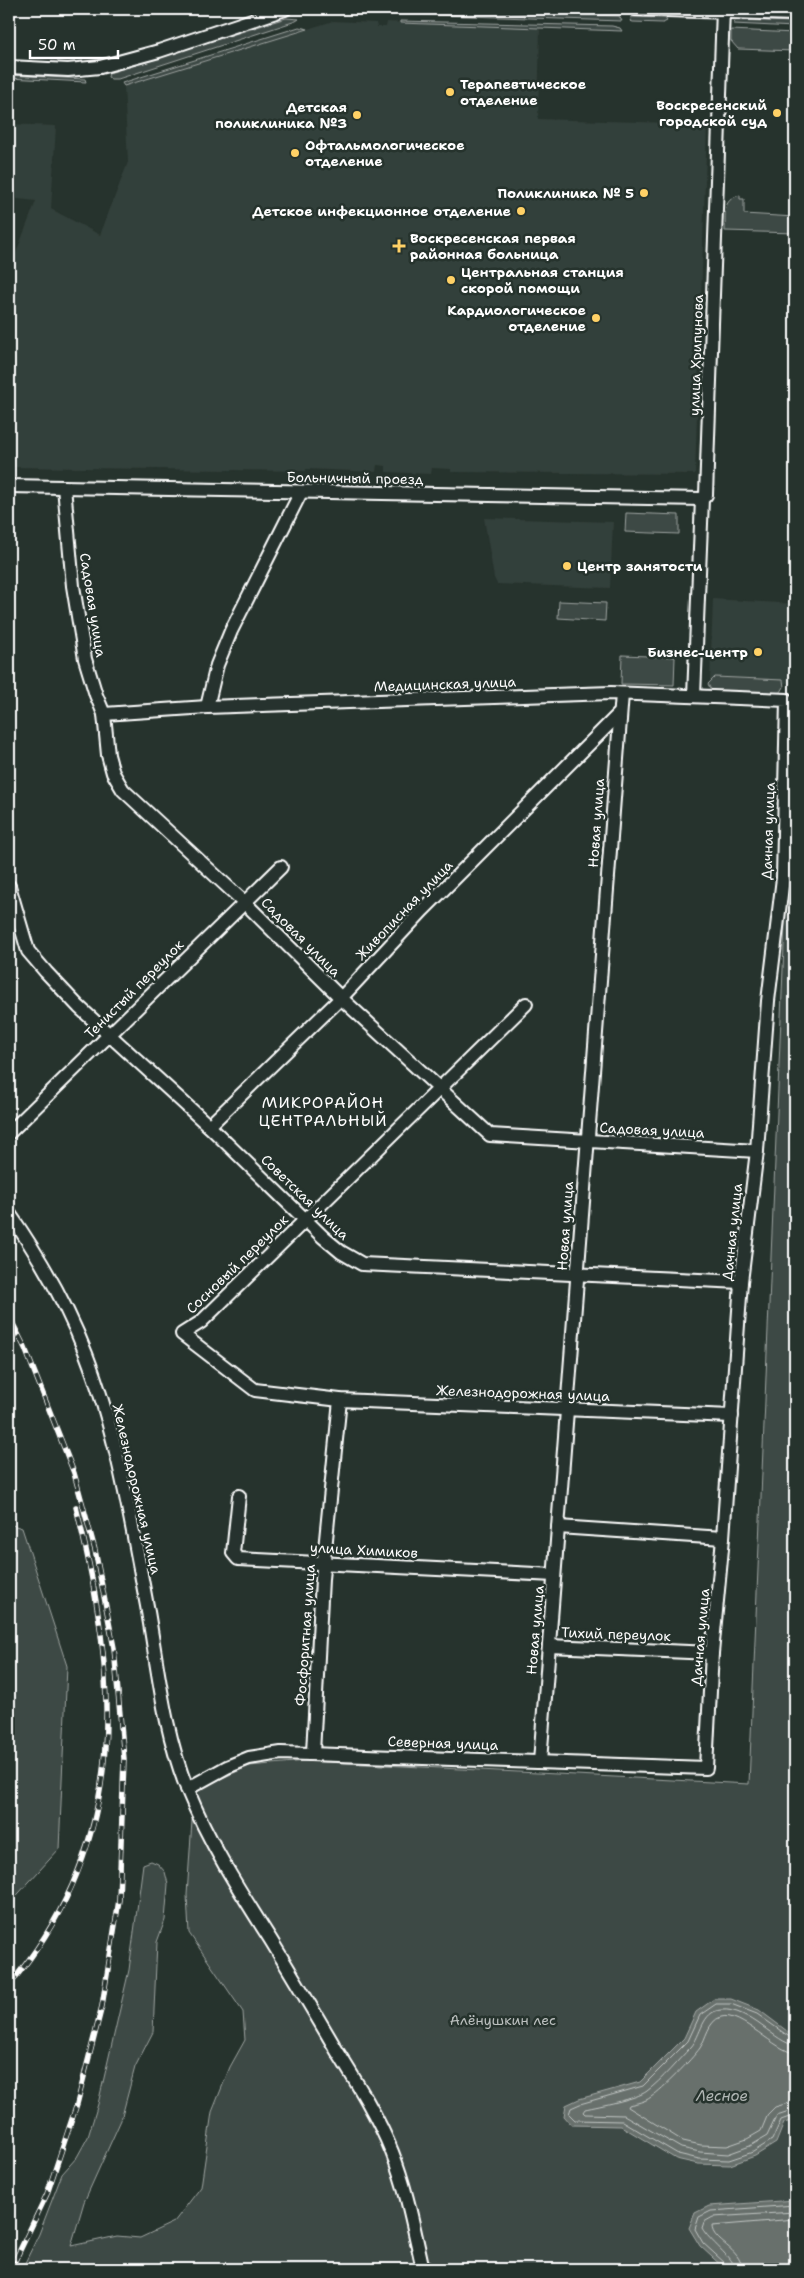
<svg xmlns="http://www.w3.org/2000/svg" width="804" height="2278" font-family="'Shantell Sans',sans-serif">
<rect width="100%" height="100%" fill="#26332d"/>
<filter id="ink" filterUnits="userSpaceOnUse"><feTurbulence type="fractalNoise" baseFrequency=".02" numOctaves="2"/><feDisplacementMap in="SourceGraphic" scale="10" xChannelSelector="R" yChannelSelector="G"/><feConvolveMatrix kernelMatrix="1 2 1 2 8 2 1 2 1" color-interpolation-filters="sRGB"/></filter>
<g filter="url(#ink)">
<g fill="#333f3a">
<path d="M333,21L376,23L377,27H386L387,22L540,28L538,119L707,124L695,474L451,472V469L432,468L431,474L386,472V466L377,465L376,472L306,469V471L9,467V257L14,258L36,201L9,198V124L56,126L51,209L100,235L128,162L124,86Z"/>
<path d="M484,518L613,522L610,588L497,584L494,578Z"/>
<path d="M713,599L795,604V684L710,680Z"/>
</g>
<g fill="#3e4944" stroke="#9ea4a2">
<path d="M414,9L619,16L622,21L407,14L409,10Z"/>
<path d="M632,17L665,18L667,21L663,23L633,22L630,21Z"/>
<path d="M286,18L299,19L296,21L118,79H111L108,77L109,73Z"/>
<path d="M737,20L795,22V27L733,24Z"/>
<path d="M400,21L612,26L620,28L622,31L400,23Z"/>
<path d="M299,27L308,29L124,86L122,83Z"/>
<path d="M731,30L795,33V51L738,49L731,41Z"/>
<path d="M9,75L85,79L86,82L9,78Z"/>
<path d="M740,195V199H744V214L795,217V233L725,231C726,214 721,200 740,195Z"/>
<path d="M626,513L679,515V534L625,532Z"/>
<path d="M559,601L606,603L605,621L558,618Z"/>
<path d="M622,655L675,657L674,685L621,684Z"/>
<path d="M715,677L783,680L784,687L781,692L775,693L714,691L711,690L708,684Z"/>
<path d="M795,682V2269H22L39,2234L62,2174L77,2157L88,2137L98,2104L129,1970L143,1864L151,1861L158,1864L165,1872L168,1884L165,1920L157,1942L153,2032L135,2067L121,2120L84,2202L71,2246L117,2236L140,2238L174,2222L201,2187L212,2112L230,2067L245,2040L243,2012L189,1933L187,1895L194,1791L249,1766L306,1761L749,1784Z"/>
<path d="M9,1524L22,1528L67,1666L59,1849L9,1904Z"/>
</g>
<g fill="#67706c" stroke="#a4a9a7">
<path d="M714,1999H731L759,2010L795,2037V2120L784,2123L776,2143L755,2156L730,2165L698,2164L676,2159L621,2126L572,2125L564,2116L566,2105L579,2099L640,2082L684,2038L696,2012Z"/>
<path d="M795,2200V2269H725L700,2246L689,2228L695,2213L709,2206Z"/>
</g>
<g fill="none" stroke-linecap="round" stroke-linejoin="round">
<g stroke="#c2c6c4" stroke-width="1">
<path d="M795,2039L791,2038L757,2014L731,2004H716L700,2015L688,2041L643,2086L580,2104L571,2108L569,2114L575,2120L622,2121L678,2154L699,2159L729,2160L753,2152L772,2140L781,2120L795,2115"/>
<path d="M795,2045C776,2044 750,2007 721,2010C702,2011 701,2036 691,2047C677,2061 663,2079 647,2091C637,2099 599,2106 585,2109L583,2112L585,2114L624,2115L681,2148L700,2152L728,2154L750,2146L767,2136L777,2115L795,2109"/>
<path d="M795,2053C776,2052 741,2011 721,2017C708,2021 706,2039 700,2048C691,2060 663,2089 651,2097C645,2102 636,2103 629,2105L628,2107L683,2141L701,2145L727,2146L747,2139L761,2131L768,2114L775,2107L795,2101"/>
<path d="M728,2269L726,2264L703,2243L695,2229L699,2217L711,2211L795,2205"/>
<path d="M734,2269C733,2257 709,2241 702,2228L704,2222L713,2217L795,2212"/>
<path d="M742,2269C741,2248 712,2242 712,2226L795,2219"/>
</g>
<defs>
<g id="minor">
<path d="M635,9L795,14"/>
<path d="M9,67L68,70L100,67L159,51L285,9"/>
<path d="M9,486L702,499"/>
<path d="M64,487L73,586L85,659L96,695L104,714L108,755L113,773L123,790L244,902L341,998L490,1135L757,1151"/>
<path d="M694,696L702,499L706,495L723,9"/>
<path d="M207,707L217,665L231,631L301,492"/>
<path d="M104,714L207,707L611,693L787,700L783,878L768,1001L757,1151L741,1282L723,1538L712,1653L706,1768L281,1753L249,1758L227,1767L187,1789"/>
<path d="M9,886L28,951L46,972L79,1007L209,1126L323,1237L341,1252L362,1264L741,1282"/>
<path d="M526,1004L201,1322L182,1334L255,1390L340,1400L732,1416"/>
<path d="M209,1126L341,998L423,910L620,713"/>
<path d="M9,1133L281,867"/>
<path d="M9,1213C39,1256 67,1305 86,1354C117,1434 131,1522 147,1606C158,1668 164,1733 188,1791C210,1845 241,1893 272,1942C294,1978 316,2015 337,2051C357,2083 378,2117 392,2152C407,2190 414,2230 423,2269"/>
<path d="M239,1496L233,1553L238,1559L554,1575"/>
<path d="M558,1527L723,1538"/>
<path d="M549,1646L712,1653"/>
<path d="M313,1753L322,1579L340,1400"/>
<path d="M540,1762L622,694"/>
</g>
</defs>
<use href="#minor" stroke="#fff" stroke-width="16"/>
<use href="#minor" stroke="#26332d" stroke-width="12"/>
<defs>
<g id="rail">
<path d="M9,1316L25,1348L74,1473L95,1550L114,1648L124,1759L119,1900L102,2006L77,2104L47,2194L11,2269"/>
<path d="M9,1985C131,1842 119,1678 76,1507"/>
</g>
</defs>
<use href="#rail" stroke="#fff" stroke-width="5.5"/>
<use href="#rail" stroke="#26332d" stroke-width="4" stroke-dasharray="11" stroke-linecap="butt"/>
</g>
</g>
<g fill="#ffd166" stroke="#26332d" stroke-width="2">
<circle cx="450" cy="92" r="5"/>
<circle cx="777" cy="113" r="5"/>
<circle cx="357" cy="115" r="5"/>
<circle cx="295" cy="153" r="5"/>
<circle cx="644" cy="193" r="5"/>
<circle cx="521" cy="211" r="5"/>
<path d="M396.5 238.5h5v5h5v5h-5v5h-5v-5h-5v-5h5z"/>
<circle cx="451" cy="280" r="5"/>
<circle cx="596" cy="318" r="5"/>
<circle cx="567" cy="566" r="5"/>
<circle cx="758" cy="652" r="5"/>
</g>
<g text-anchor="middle" stroke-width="5" stroke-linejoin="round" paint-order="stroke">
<g font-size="14" font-weight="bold" fill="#fff" stroke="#26332d" text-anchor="end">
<text x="460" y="89" text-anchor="start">Терапевтическое<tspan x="460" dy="16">отделение</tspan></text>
<text x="767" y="110">Воскресенский<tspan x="767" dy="16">городской суд</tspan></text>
<text x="347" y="112">Детская<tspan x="347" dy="16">поликлиника №3</tspan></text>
<text x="305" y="150" text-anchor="start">Офтальмологическое<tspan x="305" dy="16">отделение</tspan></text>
<text x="634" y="198">Поликлиника № 5</text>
<text x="511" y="216">Детское инфекционное отделение</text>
<text x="410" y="243" text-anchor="start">Воскресенская первая<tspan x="410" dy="16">районная больница</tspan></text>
<text x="461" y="277" text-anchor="start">Центральная станция<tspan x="461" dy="16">скорой помощи</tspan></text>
<text x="586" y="315">Кардиологическое<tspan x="586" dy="16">отделение</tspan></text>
<text x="577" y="571" text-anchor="start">Центр занятости</text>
<text x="748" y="657">Бизнес-центр</text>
</g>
<g font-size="14" fill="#fff" stroke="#26332d">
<text transform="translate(696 355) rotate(-88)" y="5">улица Хрипунова</text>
<text transform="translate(355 478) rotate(1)" y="5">Больничный проезд</text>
<text transform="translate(93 605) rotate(81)" y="5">Садовая улица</text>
<text transform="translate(445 684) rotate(-2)" y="5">Медицинская улица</text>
<text transform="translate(596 823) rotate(-86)" y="5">Новая улица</text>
<text transform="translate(768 831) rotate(-88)" y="5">Дачная улица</text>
<text transform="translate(404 910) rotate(-46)" y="5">Живописная улица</text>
<text transform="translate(301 937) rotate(45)" y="5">Садовая улица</text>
<text transform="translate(134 989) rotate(-45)" y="5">Тенистый переулок</text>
<text transform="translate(652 1130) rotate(3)" y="5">Садовая улица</text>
<text transform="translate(305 1197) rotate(44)" y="5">Советская улица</text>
<text transform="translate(565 1226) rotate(-86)" y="5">Новая улица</text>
<text transform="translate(732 1232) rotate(-84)" y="5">Дачная улица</text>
<text transform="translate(237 1264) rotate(-44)" y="5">Сосновый переулок</text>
<text transform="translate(523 1393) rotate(2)" y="5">Железнодорожная улица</text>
<text transform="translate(137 1489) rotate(77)" y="5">Железнодорожная улица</text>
<text transform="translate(364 1550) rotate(3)" y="5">улица Химиков</text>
<text transform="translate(535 1630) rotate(-85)" y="5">Новая улица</text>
<text transform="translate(616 1634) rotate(2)" y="5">Тихий переулок</text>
<text transform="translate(305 1635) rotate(-86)" y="5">Фосфоритная улица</text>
<text transform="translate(700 1637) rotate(-85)" y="5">Дачная улица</text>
<text transform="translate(443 1743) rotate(2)" y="5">Северная улица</text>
</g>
<g font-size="14" fill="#bbbfbe" stroke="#26332d">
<text x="503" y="2025">Алёнушкин лес</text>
</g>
<g font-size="15" font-style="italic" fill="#b3b8b6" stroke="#26332d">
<text x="722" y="2101">Лесное</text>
</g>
<g font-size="16" letter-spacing="1" fill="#fff" stroke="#26332d">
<text x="323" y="1108">МИКРОРАЙОН<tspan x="323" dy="18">ЦЕНТРАЛЬНЫЙ</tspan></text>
</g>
</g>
<rect width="804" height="2278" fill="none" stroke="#26332d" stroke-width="30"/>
<rect x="15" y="15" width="774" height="2248" fill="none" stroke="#fff" stroke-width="2" filter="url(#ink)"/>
<path d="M30 50v8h88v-8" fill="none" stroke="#ffffff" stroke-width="2.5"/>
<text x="38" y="50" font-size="15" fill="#ffffff" stroke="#26332d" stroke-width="4" paint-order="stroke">50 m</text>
</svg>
